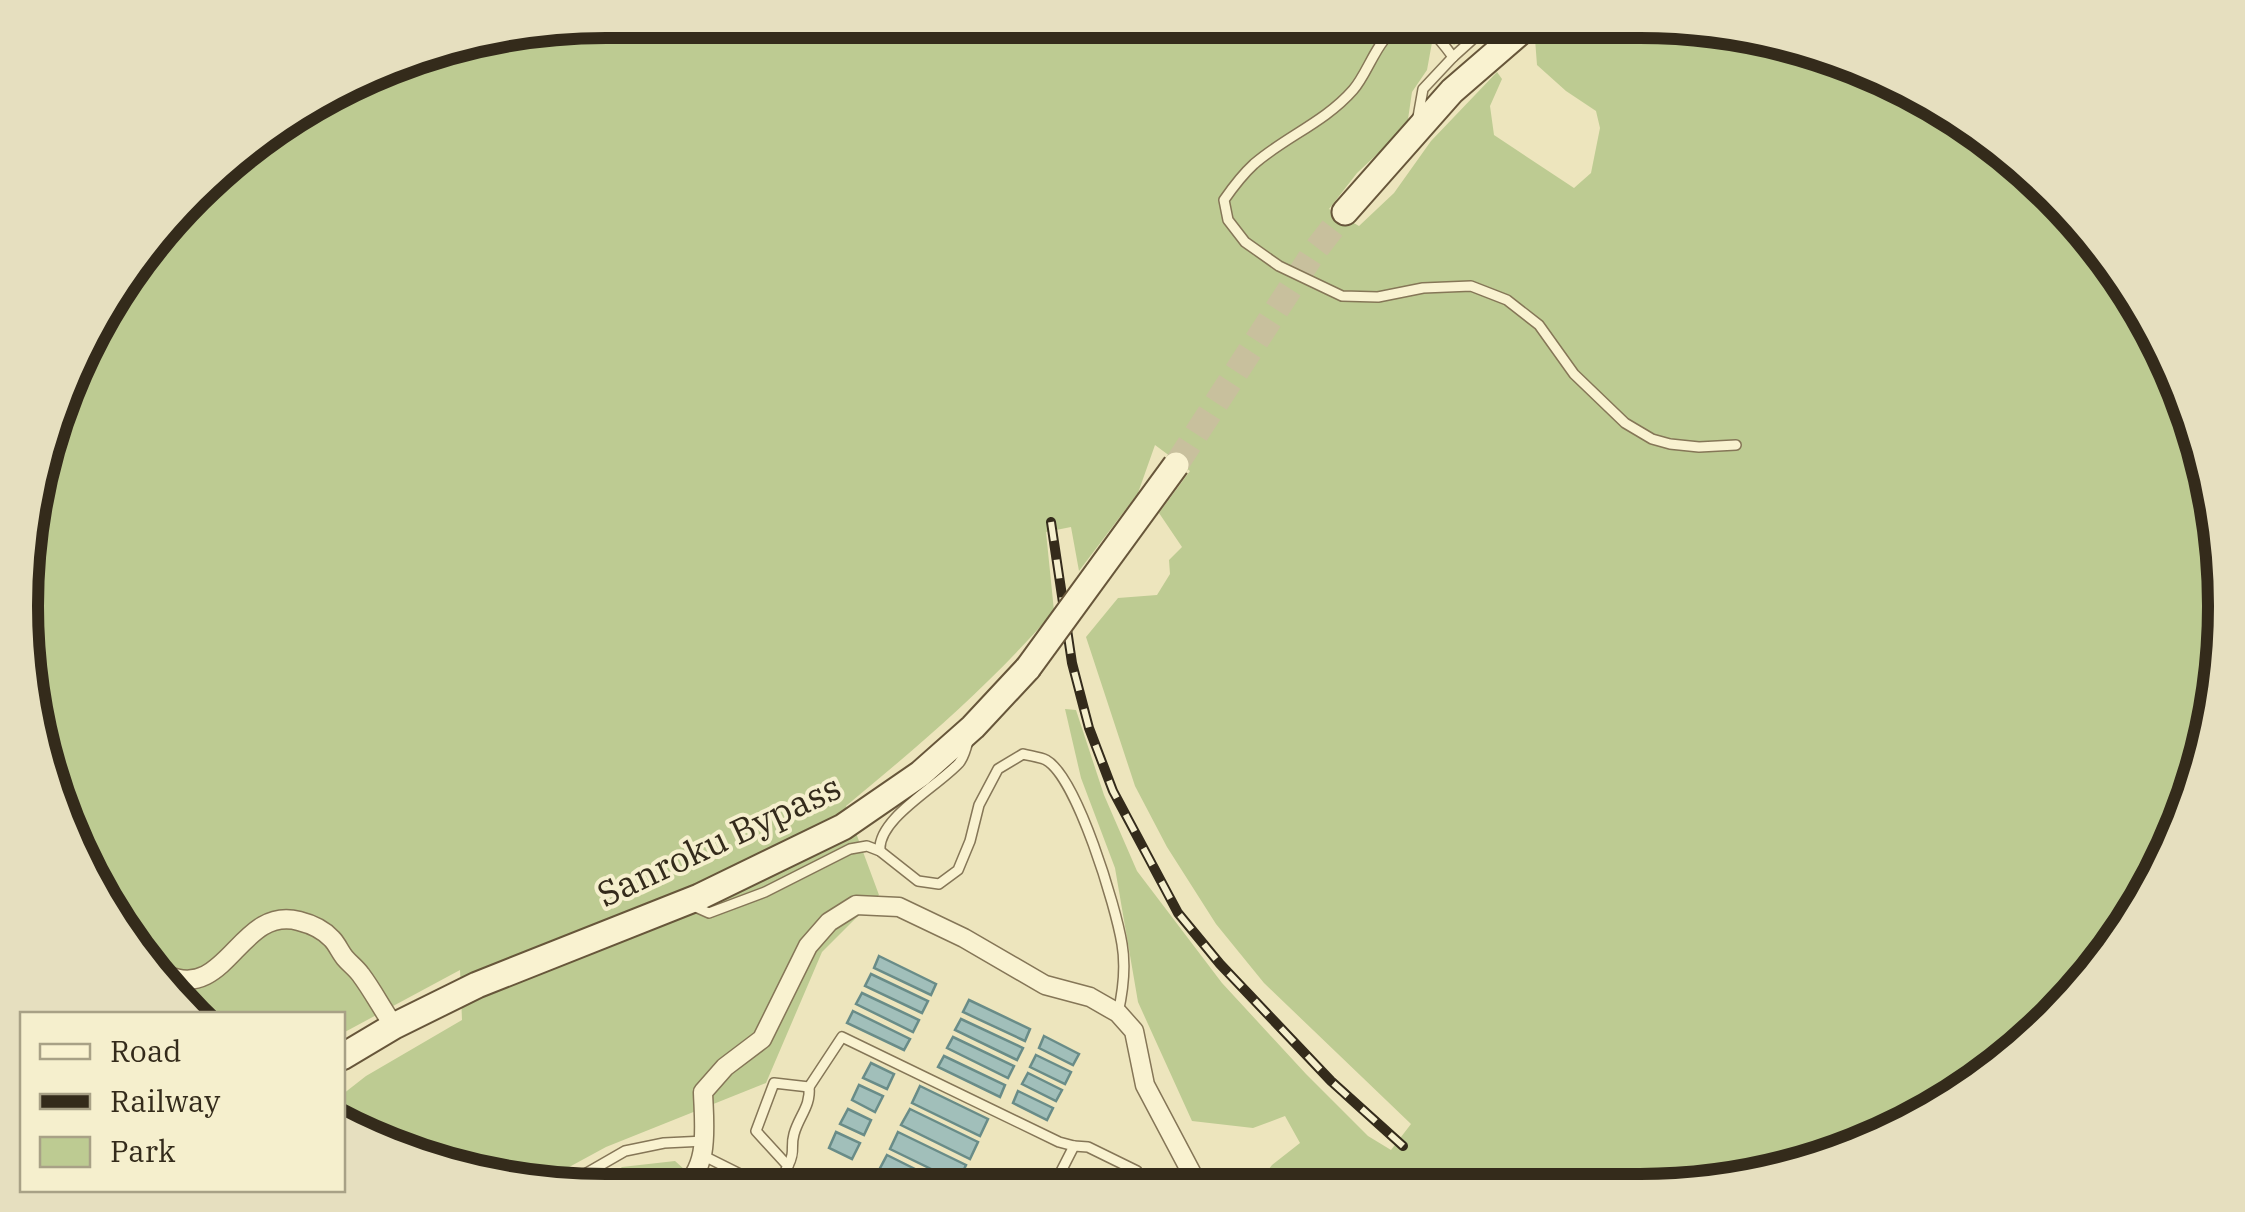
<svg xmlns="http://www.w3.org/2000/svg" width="2245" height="1212" font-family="'IBM Plex Serif',serif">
<rect width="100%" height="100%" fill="#ede5bd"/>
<g fill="#bdcb92">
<path d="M606,20L1390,21L1386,24L1388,35L1410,24L1433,37L1427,70L1412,92L1407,126L1357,173L1329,209L1359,226L1394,193L1431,141L1497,72L1502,79L1490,106L1494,135L1574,188L1591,173L1600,128L1596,111L1566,91L1537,65L1535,39L1558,21H1677L1791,40L1931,98L2104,249L2205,454L2220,682L2147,898L2079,993L1965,1093L1828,1161L1715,1187L1254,1189L1272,1165L1300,1143L1285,1116L1253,1128L1192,1121L1138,1002L1115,868L1081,778L1065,709L1076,710L1104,795L1137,871L1222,983L1306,1074L1368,1136L1391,1150L1411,1124L1264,983L1216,924L1167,847L1135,786L1086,637L1118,598L1157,595L1170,574L1169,560L1182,547L1159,513L1190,471L1155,445L1138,493L1079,571L1071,527L1046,532L1054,611C992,683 920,745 846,806L879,895L822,952L766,1083L606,1147L536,1185L454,1172L343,1126V1094L366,1076L462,1020L460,970L343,1033L342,1014H192L166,993L65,831L21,645L40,455L118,281L249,141L417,51Z"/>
<path d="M1446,21H1478L1454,45L1442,28Z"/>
<path d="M675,1161L695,1179L735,1190L592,1191L622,1167Z"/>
</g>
<g fill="#a1bfba" stroke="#698c88" stroke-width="2.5">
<path d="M879,956L936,984L931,995L874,968Z"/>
<path d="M871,974L928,1001L922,1013L865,986Z"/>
<path d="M862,993L919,1020L913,1032L856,1004Z"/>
<path d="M969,1000L1030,1029L1025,1041L963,1012Z"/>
<path d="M853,1011L910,1039L904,1050L847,1023Z"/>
<path d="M961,1019L1023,1048L1017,1060L955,1030Z"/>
<path d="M1044,1036L1079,1054L1073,1065L1039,1048Z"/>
<path d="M953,1037L1014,1066L1008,1078L947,1048Z"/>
<path d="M1036,1055L1071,1072L1065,1084L1030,1067Z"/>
<path d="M944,1056L1005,1085L1000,1097L938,1067Z"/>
<path d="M871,1063L894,1074L887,1089L863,1078Z"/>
<path d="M1028,1073L1062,1090L1056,1101L1022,1084Z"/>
<path d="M859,1085L883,1096L875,1112L852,1100Z"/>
<path d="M920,1086L988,1119L980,1136L912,1103Z"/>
<path d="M1018,1091L1053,1108L1047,1120L1013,1103Z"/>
<path d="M848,1109L871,1120L864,1135L840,1124Z"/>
<path d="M910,1109L978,1142L970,1159L901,1125Z"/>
<path d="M836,1132L860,1143L852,1159L829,1148Z"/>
<path d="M898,1132L966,1165L958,1182L890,1149Z"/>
<path d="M887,1155L955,1189V1190H913L878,1172Z"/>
</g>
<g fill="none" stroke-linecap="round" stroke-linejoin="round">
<path stroke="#c8c09d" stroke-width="25" stroke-dasharray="25 12" stroke-linecap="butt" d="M1176,465L1314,252L1345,212"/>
<defs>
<g id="lane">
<path d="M1453,57C1442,42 1426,19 1405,25C1378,32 1370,71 1353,90C1325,122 1285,137 1254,164C1242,175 1233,187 1224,200L1228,220L1245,242L1279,266L1342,296L1378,297L1423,288L1471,286L1507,300L1539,325L1574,374L1625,423L1652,439L1670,444L1699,447L1736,445"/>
<path d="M1418,117L1423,89L1453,57L1493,21"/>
<path d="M880,851C877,819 937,787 959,763C964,757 966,749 968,741"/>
<path d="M691,905L709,913L765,892L850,849L867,846L880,851L918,881L939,884L958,870L970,841L979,805L998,769L1023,754C1030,756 1040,757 1046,760C1077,777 1116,907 1122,944C1126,967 1123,991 1118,1013"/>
<path d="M702,1155L772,1190"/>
<path d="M788,1166C796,1150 790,1148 794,1134C799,1116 811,1106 809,1087"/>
<path d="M559,1189L625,1151L664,1143L705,1141"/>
<path d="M1052,1189L1074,1146"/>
<path d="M775,1190L788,1166L756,1131L774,1083L809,1087L842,1037L1059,1142L1074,1146L1088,1147L1137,1171L1142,1189"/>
</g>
<g id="street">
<path d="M143,956C150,962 159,972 167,975C227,1002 240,905 299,921C311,924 323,929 332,939C337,944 340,952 345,958C350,964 356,968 361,975C373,991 382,1009 394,1026"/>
<path d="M679,1190C711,1170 704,1125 703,1092L725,1067L762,1039L808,946L829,922L856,905L899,907L964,938L1045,985L1090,997L1118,1013L1134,1031L1145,1085L1200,1189"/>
</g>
<g id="secondary">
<path d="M1345,212L1452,91L1533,21"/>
<path d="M342,1057L394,1026L477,985L699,897L843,827L920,774L973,727L1028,668"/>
</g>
</defs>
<use href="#lane" stroke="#857657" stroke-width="12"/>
<use href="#street" stroke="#857657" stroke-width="21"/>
<use href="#secondary" stroke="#67563a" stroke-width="29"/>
<use href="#lane" stroke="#f9f2d0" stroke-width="9"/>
<use href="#street" stroke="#f9f2d0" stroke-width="18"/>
<use href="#secondary" stroke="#f9f2d0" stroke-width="25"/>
<defs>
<path id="rail" d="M1051,522L1072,663L1089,728L1113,791L1178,913L1220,964L1331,1081L1403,1146"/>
</defs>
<use href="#rail" stroke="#342b1b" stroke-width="10"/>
<use href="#rail" stroke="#f5efcd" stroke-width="6" stroke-dasharray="19" stroke-linecap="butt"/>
<defs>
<path id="secondary-bridge" d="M1028,668L1176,465"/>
</defs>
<use href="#secondary-bridge" stroke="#67563a" stroke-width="29" stroke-linecap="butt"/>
<use href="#secondary-bridge" stroke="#f9f2d0" stroke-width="25"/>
</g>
<g text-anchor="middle" stroke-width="8" stroke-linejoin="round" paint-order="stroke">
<g font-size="35" fill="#342b1b" stroke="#f5efcd">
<text transform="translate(719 841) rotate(-25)" y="12">Sanroku Bypass</text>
</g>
</g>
<path d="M0 0H2245V1212H0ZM606 38H1640A568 568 0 0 1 2208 606V606A568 568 0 0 1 1640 1174H606A568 568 0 0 1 38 606V606A568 568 0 0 1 606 38Z" fill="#e6dfbf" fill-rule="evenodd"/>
<path fill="none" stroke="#342b1b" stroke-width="12" d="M606 38H1640A568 568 0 0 1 2208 606V606A568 568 0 0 1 1640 1174H606A568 568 0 0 1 38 606V606A568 568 0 0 1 606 38Z"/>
<rect x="20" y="1012" width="325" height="180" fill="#f5efcd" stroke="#a8a186" stroke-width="2.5"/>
<rect x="40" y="1044" width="50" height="15" fill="#f9f2d0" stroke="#a8a186" stroke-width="2.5"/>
<text x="110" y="1062" font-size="30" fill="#342b1b">Road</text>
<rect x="40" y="1094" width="50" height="15" fill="#342b1b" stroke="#a8a186" stroke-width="2.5"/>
<text x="110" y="1112" font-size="30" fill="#342b1b">Railway</text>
<rect x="40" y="1137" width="50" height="30" fill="#bdcb92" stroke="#a8a186" stroke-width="2.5"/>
<text x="110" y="1162" font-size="30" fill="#342b1b">Park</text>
</svg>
